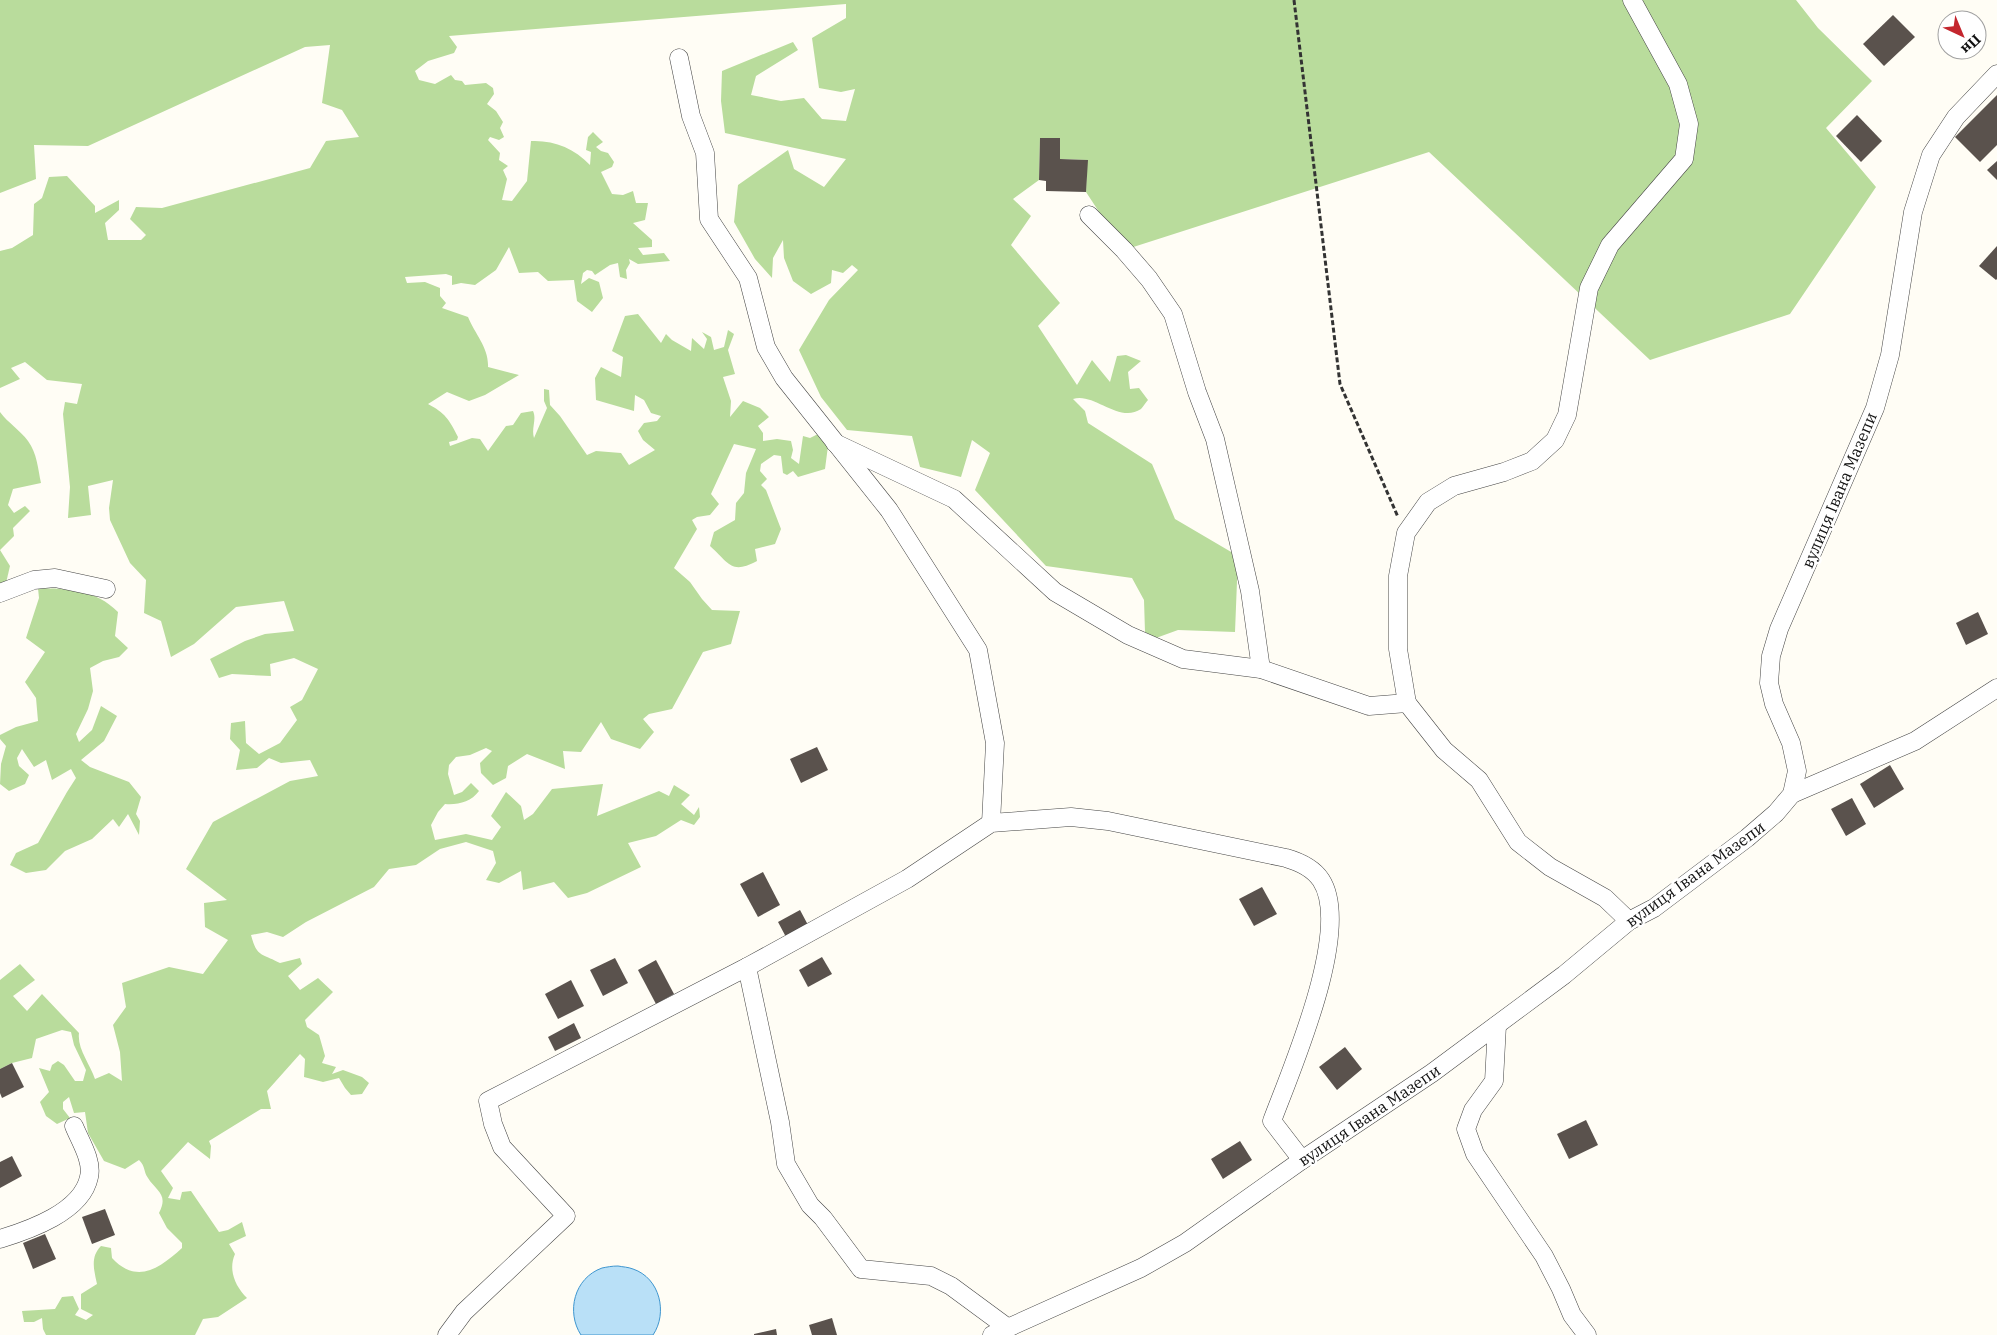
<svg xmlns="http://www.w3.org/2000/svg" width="1997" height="1335" font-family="'IBM Plex Serif',serif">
<rect width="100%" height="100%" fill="#fffdf5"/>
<g fill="#b9dc9c">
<path d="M0,0H1796L1818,28L1872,81L1826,128L1876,187L1790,314L1650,360L1429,152L1124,250L1086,192L1087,160L1060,159V138H1040L1039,180L1013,199L1031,216L1011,245L1060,303L1038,326L1077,385L1092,360L1110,382L1117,356L1126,355L1141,361L1128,372L1130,389L1139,388L1148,400C1146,402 1143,407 1141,409C1119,424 1094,392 1073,399L1085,411L1088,423L1152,464L1175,519L1238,556L1235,632L1178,630L1156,638L1145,632L1144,600L1132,578L1046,566L975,490L990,453L972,440L961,477L920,467L912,436L847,430L821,397L799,350L829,300L858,270L852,265L843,273L832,270L831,283L811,294L793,281L784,258L783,240L773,258L772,278L755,259L734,222L738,185L788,150L794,169L824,187L846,159L725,133L721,101L722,71L793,42L798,50L756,76L751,95L781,101L804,98L822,119L846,121L855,89L841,92L819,88L812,38L846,18V4L449,36L457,47L454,53L428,61L415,71L419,80L435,84L451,75L455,80L462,81L465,85L486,83L493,88L494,94L487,104L496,111L503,122L500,128L504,137L499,140L490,137L488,140L500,153L499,160L508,166L503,170L507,179L502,200L512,201L527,181L531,141C554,140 574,148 590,165L591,152L586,150L588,137L593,132L603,142L596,147L601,151L608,153L614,162L612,167L601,172L612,194L623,195L633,191L636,203H648L645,220L633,223L652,240V247L638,248L643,255L664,253L670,261L638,264L629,259L630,263L626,270L627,279L620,277L618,263L610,265L595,275L592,271L587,270L583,273L581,284L589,278L599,282L603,298L592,312L577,301L574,280L548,281L538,272L519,273L509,247L496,270L475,285L461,283L452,285V276L446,274L405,277L407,283L425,282L440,288V296L446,303L442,308L468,317C475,334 489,348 488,367L519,375L485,395L469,401L447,392L428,404C445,413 449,419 458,437L457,440L449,442L450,446L472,438L480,439L488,451L506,426L513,425L521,413L533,411C537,420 531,428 534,438L547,408L544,401V389L549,390L550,405L560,416L587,455L596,451L621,453L629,465L655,450L643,440L638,431L644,423L657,421L661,416L651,413L644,400L635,395L634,411L596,400L595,378L601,367L621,377L623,357L612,351L625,316L638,314L661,343L666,334L672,340L691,351L692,338L704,349L707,339L702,332L711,337L714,350L724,347L728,330L734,334L728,350L735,374L723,377L731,401L730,417L743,401L760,408L769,417L758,426L763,433V441L777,439L791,441L793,450L791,458L799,464L803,436L810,438L820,433L828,446L825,469L798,477L793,471L787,475L783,473L781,456L774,455L761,464L760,471L767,479L761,485L766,490L781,529L775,544L755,549L757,561C731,575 729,563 710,546L714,532L735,520L736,503L744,493L746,473L756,449L734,444L711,494L719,504L710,515L697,517L692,520L697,529L674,568L690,582L702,599L712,610L740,611L731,644L703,652L672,709L649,714L643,719L654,732L640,749L611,739L601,722L581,752L563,751L565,769L527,754L508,766L506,778L493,785L481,773L480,763L492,751L486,748L470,755L456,757L449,765L448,774L454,795L462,792L471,783L479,791C471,802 458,805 445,804L438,812L431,825L435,840L466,834L492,840L501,827L491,816L506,792L521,806L524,820L533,814L552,789L603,784L597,816L659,791L669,796L674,785L690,795L681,804L694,815L699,807L700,817L694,825L681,820L656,836L628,843L641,867L587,893L568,898L554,882L523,890L521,871L499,883L486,880L496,863L493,851L466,842L440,849L416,865L389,869L374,887L306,922L283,937L267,932L251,935C257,958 262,953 280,963L300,958L302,964L288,976L300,990L318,978L333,992L305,1020L307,1027L319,1035L325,1056L322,1063L336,1067L332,1074L343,1070L362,1077L369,1083L362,1094L351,1095L345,1088L339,1078L323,1082L304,1077L305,1059L300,1054L267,1091L271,1109H261L209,1141L211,1146L210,1159L188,1142L161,1171L173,1188L168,1198L180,1200L182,1192L191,1191L219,1232L228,1230L242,1222L246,1236L229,1244L235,1254C228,1270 235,1286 247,1298L218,1317L203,1319L195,1335H46L43,1329L42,1318L34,1322H24L22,1311L55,1309L62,1297L73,1296L79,1309L75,1315L86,1320L93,1315L81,1309V1294L97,1284C94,1270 90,1257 101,1246L111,1248L112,1258C137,1285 160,1268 182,1248V1243L167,1228L159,1213C169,1194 156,1191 148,1178C143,1171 146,1167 139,1160L125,1169L104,1161L88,1133L85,1112L74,1113L69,1097L63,1102V1109L70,1118L57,1124L46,1116L40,1102L49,1092L39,1068L50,1071L52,1065L58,1061L64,1065L75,1081H83L86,1070L74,1045L71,1032L62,1030L36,1039L32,1058L12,1063L0,1069V980L20,964L35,980L13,996L27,1011L42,994L79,1033C77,1049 90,1064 95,1079L109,1073L122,1081L120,1052L113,1025L126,1007L122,983L169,967L203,974L228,940L205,927L204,903L227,900L186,869L213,822L290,781L318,776L310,760L281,763L269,758L257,768L236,770L240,750L230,739L231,723L245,721L246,743L259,754L280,743L297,720L290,707L302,700L318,669L294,658L270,664L271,676L232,674L219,678L210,659L245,641L265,634L294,631L284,601L236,607L194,644L171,657L161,621L144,613L146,580L130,563L110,520L109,508L113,480L88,486L91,515L68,518L70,487L63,414L65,402L77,404L82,384L47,380L25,362L11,368L20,379L0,388V251L12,248L33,235L34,204L42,198L49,177L67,176L95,206V213L119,200V210L105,223L108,240H141L146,235L130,219L136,207L162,208L310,168L326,141L359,137L342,110L322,103L330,45L305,47L88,146L34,145L36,179L0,193Z"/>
<path d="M0,412C8,423 20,430 28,441C37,453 38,469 41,483L13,489L8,505L14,513L25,506L30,511L13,528L14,536L0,550Z"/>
<path d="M0,550L10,566L6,583L0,585Z"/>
<path d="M38,588C69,589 95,589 118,612L115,636L128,648L119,657L103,661L90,668L93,691L88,709L76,734L79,742L92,730L101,706L117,716L104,741L81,760L90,767L129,782L141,797L136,814L140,821L139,835L128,814L119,827L113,819L92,839L65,851L46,870L26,873L10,865L16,853L38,843L67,792L76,778L71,769L52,780L46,760L34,767L22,749L17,758L19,766L29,775L25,784L9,791L0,784L1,764L6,746L0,739V735L16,727L38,721L36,698L25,682L45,652L26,638L39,598Z"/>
</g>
<path fill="#b9e0f7" stroke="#3f96cf" d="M618,1266C623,1267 628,1267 633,1269C660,1278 668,1313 653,1335H581C566,1312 574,1278 602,1268C607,1267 612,1266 618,1266Z"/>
<g fill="#5a524d">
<path d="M1893,15L1915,37L1884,66L1863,44Z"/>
<path d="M1997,95V145L1980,162L1955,137Z"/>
<path d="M1857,115L1882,141L1861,162L1836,136Z"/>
<path d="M1040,138H1060V159L1088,160L1086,192L1046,191V181L1039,180Z"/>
<path d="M1997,161V180L1987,170Z"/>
<path d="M1997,246V279L1996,280L1979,266Z"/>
<path d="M1978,612L1988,634L1966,645L1956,623Z"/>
<path d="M817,747L828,770L801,783L790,759Z"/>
<path d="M1890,765L1904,789L1874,808L1860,784Z"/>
<path d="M1852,798L1866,824L1846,836L1831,809Z"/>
<path d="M763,872L780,905L758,917L740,884Z"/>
<path d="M1262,887L1277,914L1254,926L1239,899Z"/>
<path d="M800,910L808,925L786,937L778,922Z"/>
<path d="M822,957L832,974L808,987L799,970Z"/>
<path d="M615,958L628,983L603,996L590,970Z"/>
<path d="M656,960L674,994L656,1004L638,970Z"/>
<path d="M571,980L584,1006L558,1019L545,994Z"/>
<path d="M574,1023L581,1038L555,1051L548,1037Z"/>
<path d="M1345,1047L1362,1069L1337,1090L1319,1067Z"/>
<path d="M12,1063L24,1087L2,1098L0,1093V1069Z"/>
<path d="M1586,1120L1598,1145L1569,1159L1557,1134Z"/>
<path d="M1240,1141L1252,1160L1223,1179L1211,1159Z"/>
<path d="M12,1156L22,1176L0,1188V1162Z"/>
<path d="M105,1209L115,1235L92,1244L82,1217Z"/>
<path d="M45,1234L56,1259L33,1269L23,1243Z"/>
<path d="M832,1318L837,1335H812L809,1325Z"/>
<path d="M776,1329L777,1335H754V1334Z"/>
</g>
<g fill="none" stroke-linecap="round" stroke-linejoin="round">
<defs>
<g id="minor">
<path d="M679,58L691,116L705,153L709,219L748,278L766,347L784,378L889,510L978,650L995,743L991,823"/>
<path d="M1089,215L1124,250L1149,279L1173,314L1197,392L1215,439L1250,591L1261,669"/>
<path d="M835,443L954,499L1055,592L1128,635L1183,659L1261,669L1369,706L1407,703L1444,750L1479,780L1518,842L1550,867L1605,898L1629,921"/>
<path d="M0,593L34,580L55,578L106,589"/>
<path d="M1407,703L1398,649V576L1406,533L1428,502L1454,486L1504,472L1532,461L1555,440L1567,415L1589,288L1610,245L1684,159L1689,124L1678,84L1632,0"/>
<path d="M1792,794L1915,741L1997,688"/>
<path d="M747,967L907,879L991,823L1071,817L1108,821L1286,858C1300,862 1313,868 1321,880C1353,929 1291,1070 1272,1121L1302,1160"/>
<path d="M1497,1025L1494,1081L1473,1110L1466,1129L1475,1154L1544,1256L1561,1289L1572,1315L1587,1335"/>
<path d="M0,1239C29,1230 82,1212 89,1177C93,1161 80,1141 74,1126"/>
<path d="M447,1335L464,1312L566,1216L502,1147L493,1124L488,1101L747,967L780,1122L786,1164L810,1205L823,1218L861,1269L931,1276L951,1286L1008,1328"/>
<path d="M992,1335L1141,1268L1185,1243L1302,1160L1432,1073L1564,975L1629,921L1654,908L1747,838L1776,813L1792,794L1797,771L1791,743L1774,704L1769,683L1771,656L1779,629L1875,408L1890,355L1913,212L1931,155L1956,117L1997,74"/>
</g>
</defs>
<use href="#minor" stroke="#444" stroke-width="19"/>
<path stroke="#333" stroke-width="3" stroke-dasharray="5 2.5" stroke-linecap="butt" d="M1294,0L1340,384L1398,517"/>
<use href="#minor" stroke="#fff" stroke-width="18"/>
</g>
<g text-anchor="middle" stroke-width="5" stroke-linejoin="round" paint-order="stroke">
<g font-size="16" fill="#111" stroke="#fff">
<text transform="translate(1839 490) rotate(-67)" y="6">вулиця Івана Мазепи</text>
<text transform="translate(1695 874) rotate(-36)" y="6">вулиця Івана Мазепи</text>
<text transform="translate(1369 1115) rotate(-34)" y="6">вулиця Івана Мазепи</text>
</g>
</g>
<g transform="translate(1962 35) rotate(136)"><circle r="24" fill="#ffffff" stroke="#a0a0a0"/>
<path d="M0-4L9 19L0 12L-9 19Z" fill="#c4262e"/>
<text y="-8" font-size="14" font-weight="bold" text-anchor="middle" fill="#111111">Пн</text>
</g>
</svg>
